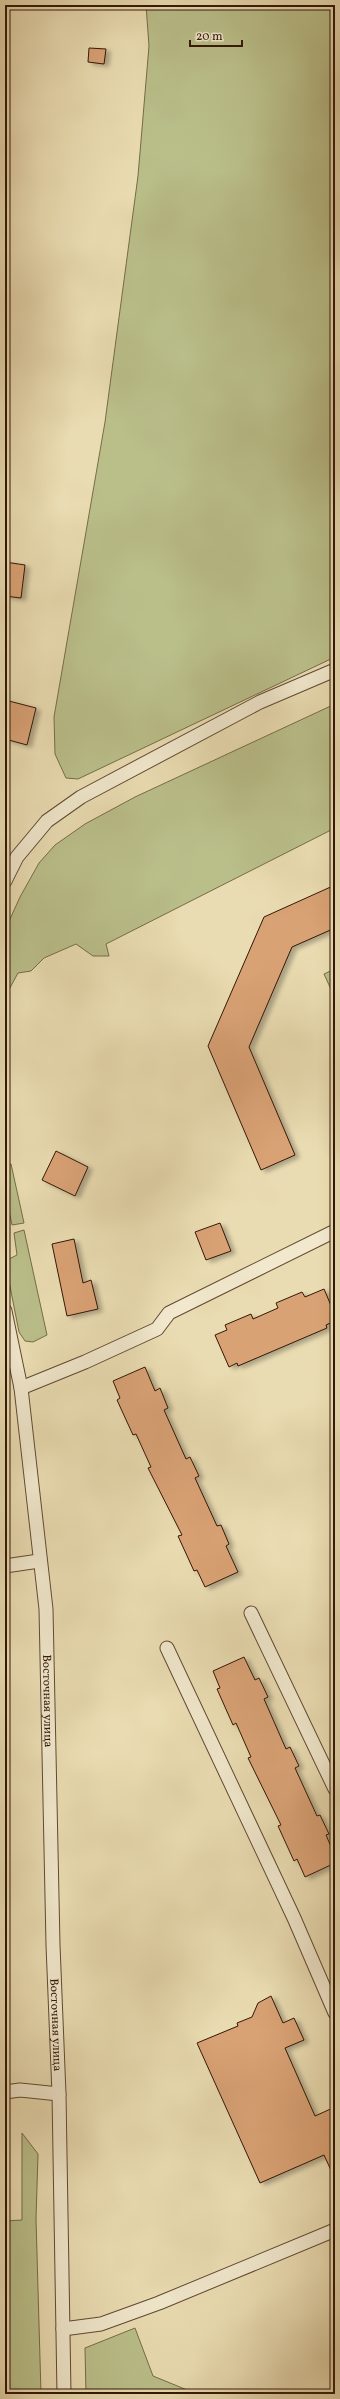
<svg xmlns="http://www.w3.org/2000/svg" width="340" height="2399" font-family="Vollkorn,serif">
<defs>
<filter id="shadow"><feDropShadow dx="4.5" dy="2.5" stdDeviation="2" flood-color="#0004"/></filter>
</defs>
<rect width="100%" height="100%" fill="#eadcb2"/>
<filter id="stains"><feTurbulence type="fractalNoise" baseFrequency=".005" numOctaves="4"/><feColorMatrix values="0 0 0 0 .2 0 0 0 0 .09 0 0 0 0 .02 0 0 0 .5 -.17"/></filter>
<radialGradient id="worn" r=".72"><stop offset=".6" stop-color="#630" stop-opacity="0"/><stop offset="1" stop-color="#630" stop-opacity=".3"/></radialGradient>
<g fill="#babf8a" stroke="#766c48">
<path d="M146,5H335V657L78,779L66,778L55,754L54,717L105,422L138,176L149,46Z"/>
<path d="M335,704V828L106,944L109,956H93L76,944L44,958L31,971L18,973L5,997V930L20,897L39,863L55,845L85,824L135,797Z"/>
<path d="M335,969V998L324,974Z"/>
<path d="M11,1164L24,1223L12,1225L5,1192V1166Z"/>
<path d="M24,1230L47,1335L33,1342L25,1341L19,1332L5,1261L17,1255L14,1233Z"/>
<path d="M22,2133L38,2154L36,2219L41,2394H5V2221L22,2220Z"/>
<path d="M135,2328L153,2376L197,2394H86L85,2348Z"/>
</g>
<g fill="#d9a275" stroke="#321807" filter="url(#shadow)">
<path d="M89,48L106,49L104,64L88,62Z"/>
<path d="M5,562L25,565L21,598L5,596Z"/>
<path d="M5,700L36,708L27,745L5,739Z"/>
<path d="M335,885V928L292,947L249,1047L295,1155L261,1170L208,1046L264,917Z"/>
<path d="M56,1151L88,1167L75,1196L42,1180Z"/>
<path d="M220,1223L231,1251L206,1260L195,1232Z"/>
<path d="M74,1239L83,1283L91,1280L98,1309L67,1316L52,1244Z"/>
<path d="M324,1289L335,1315V1321L326,1325L327,1328L238,1366L237,1363L229,1367L215,1335L227,1330L225,1325L251,1314L253,1319L278,1308L276,1303L302,1292L305,1297Z"/>
<path d="M145,1367L155,1391L160,1388L168,1408L164,1410L186,1459L190,1457L199,1476L195,1478L217,1526L221,1525L229,1544L226,1546L238,1572L205,1587L197,1570L194,1571L178,1536L182,1535L148,1468L151,1467L136,1434L133,1435L117,1400L120,1398L113,1381Z"/>
<path d="M244,1657L255,1680L259,1678L268,1697L264,1699L286,1749L290,1747L299,1766L295,1768L317,1816L320,1815L329,1834L326,1835L335,1856V1863L305,1877L297,1859L294,1861L278,1826L281,1825L248,1758L251,1757L236,1723L233,1725L217,1689L220,1688L213,1671Z"/>
<path d="M271,1996L283,2023L294,2018L304,2040L285,2048L315,2116L335,2107V2179L324,2155L260,2183L197,2043L238,2026L237,2023L252,2017L258,2003Z"/>
</g>
<g fill="none" stroke-linecap="round" stroke-linejoin="round">
<defs>
<g id="street">
<path d="M5,881L17,857L47,821L81,797L260,702L335,670"/>
<path id="s1" d="M5,1311L21,1388L46,1609L53,1945L59,2094L64,2394"/>
<path d="M21,1388L85,1362L157,1329L169,1313L335,1231"/>
<path d="M5,1566L39,1561"/>
<path d="M251,1613L335,1789"/>
<path d="M167,1648L294,1918L335,2013"/>
<path d="M5,2092L20,2090L59,2094"/>
<path d="M63,2329L101,2324L159,2303L335,2230"/>
</g>
</defs>
<use href="#street" stroke="#604932" stroke-width="15"/>
<use href="#street" stroke="#f1e8cd" stroke-width="13"/>
</g>
<g text-anchor="middle" stroke-width="3" stroke-linejoin="round" paint-order="stroke">
<g font-size="12" fill="#321807" stroke="#f1e8cd">
<text dy="4" stroke="none"><textPath href="#s1" startOffset="393">Восточная улица</textPath></text>
<text dy="4" stroke="none"><textPath href="#s1" startOffset="717">Восточная улица</textPath></text>
</g>
</g>
<rect width="340" height="2399" fill="none" stroke="#eadcb2" stroke-width="20"/>
<rect x="6" y="6" width="328" height="2387" fill="none" stroke="#321807" stroke-width="2"/>
<rect x="10" y="10" width="320" height="2379" fill="none" stroke="#321807"/>
<path d="M190 40v6h52v-6" fill="none" stroke="#321807" stroke-width="2"/>
<text x="196" y="40" font-size="12" fill="#321807" stroke="#f1e8cd" stroke-width="3" paint-order="stroke">20 m</text>
<rect width="100%" height="100%" filter="url(#stains)"/>
<rect width="100%" height="100%" fill="url(#worn)"/>
</svg>
